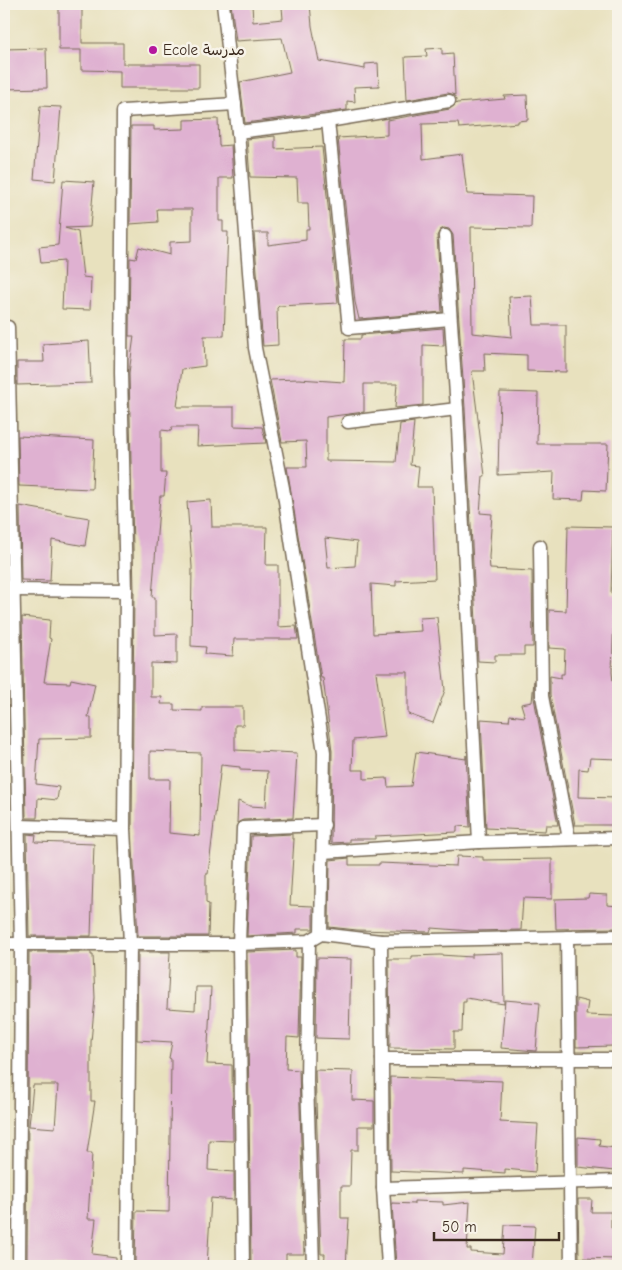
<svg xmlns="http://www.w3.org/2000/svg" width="622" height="1270" font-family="'Comic Neue','Playpen Sans Arabic',sans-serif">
<rect width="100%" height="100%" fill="#f7f3e8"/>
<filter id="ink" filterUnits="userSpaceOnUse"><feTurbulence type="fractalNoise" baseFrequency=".02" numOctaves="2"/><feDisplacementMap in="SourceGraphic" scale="10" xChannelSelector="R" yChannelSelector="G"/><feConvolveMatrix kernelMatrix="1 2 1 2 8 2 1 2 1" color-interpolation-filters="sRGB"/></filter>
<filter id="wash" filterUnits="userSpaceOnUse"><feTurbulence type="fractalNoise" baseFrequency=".0096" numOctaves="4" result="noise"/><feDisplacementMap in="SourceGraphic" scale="20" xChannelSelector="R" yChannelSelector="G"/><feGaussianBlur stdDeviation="1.12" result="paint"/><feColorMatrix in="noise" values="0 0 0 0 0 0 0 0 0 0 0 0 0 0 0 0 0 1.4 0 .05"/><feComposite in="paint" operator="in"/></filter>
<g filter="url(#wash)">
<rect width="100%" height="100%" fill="#e8e1be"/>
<g id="blocks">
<g fill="#dfb1d1" fill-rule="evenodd">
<path d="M59,4H82V43H123V64H199V88H120V71L81,70V50H59Z"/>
<path d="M231,4H252L253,22L283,19L282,7L310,4L312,26L319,61L365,69V64L378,63L379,86L354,87L355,102L347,101V110L245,123L240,82L290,72L282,38L236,41Z"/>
<path d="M46,48L47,88L4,89V49Z"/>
<path d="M442,48V54L453,53L455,95L448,93L407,100L405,57L427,56L426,49Z"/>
<path d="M527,95L528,120L518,121V123L459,128L458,123L422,124L423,159L462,154L467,194L532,196L531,228L471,227L472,333L512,337L509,297L532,296L534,325H566V372L527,371V355L484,353L485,371H472L485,476H483L480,513L492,514L489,557L490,569L532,571L533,647H524V655H495V662L478,661L465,408L453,235L449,229L444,228L440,230L437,236L442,312L359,319L355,302L338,138L387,135V120L450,109L457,103L505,99L504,96Z"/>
<path d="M40,106L61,107L55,181L34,179Z"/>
<path d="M218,119L219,146L231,145L233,178H219V221H223V232H228L224,336H204L205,366L182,369L177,407H234V426L262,427L266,443L197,446L198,427H172L171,431L161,430V473H166L164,496H160L152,597H155V635L177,634V664L151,663V697H162L161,704H174V710L202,711V707H243V725H235V750L297,753L293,818L243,820L237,823L238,801L250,806L266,807L268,771L240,770V767L221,765L208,874H206V903L209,904L208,936H138L132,829L134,591L129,373L134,336H129L130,258L136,259L139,247L170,255V242L192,241V209H157L158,222L130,224L131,126H154V130L184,129V120ZM150,751L201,753L200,836L169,833L170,779H150Z"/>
<path d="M275,136V149L322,147L338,303L279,306L277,308L278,345L263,346L254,233H268V245L306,240V229H309L308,203H298L297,178L250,177L247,139Z"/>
<path d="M63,180L94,182L90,227L65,228L78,232L83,277L91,278L90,310L62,309L64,261L41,263L39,247L58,245Z"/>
<path d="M443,328L444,346L423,345V405L395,408L397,384H364V412L326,417V461L396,462L400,424L414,422L410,465L419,466L417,487H432L435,579L396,581V586L371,584L373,634L421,631L420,618L437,617L445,690L433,723L408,714V672H376L385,737L353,740L352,770H364V779L387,778L388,787L411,786L416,752L466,759V755L470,827L457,826V832L375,836V839H349V842L331,843L332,751L323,678H321L287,467H307L306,441L282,442L270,380L299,379L344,382L345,339H361V335ZM325,538L357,542L355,566L328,568Z"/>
<path d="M89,341L91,383L17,385V362H44L43,344Z"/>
<path d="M500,392L538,393L537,444H608L606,491L584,490L583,500L553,499L554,472L498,475Z"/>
<path d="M18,436L94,440L92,489L19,486Z"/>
<path d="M211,500L212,527H267L266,565H278V627L296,626L298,639H234L233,656L205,654L206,647L191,646L192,567L187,502Z"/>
<path d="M20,506L89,518L85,546L52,540L50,581L21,580Z"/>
<path d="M568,526L613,527L611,594L618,595V614L614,613L612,672L613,682L618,683V759L590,758L588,770L579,769L578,797L618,798V825H575L550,695V676L561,678V674H564L565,649L549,648V610L566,611Z"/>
<path d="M22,617L50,620L49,638L51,639L44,682L70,683L71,679L95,684L88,717H91V738L39,739L36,784L59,787L57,800L38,798L37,818H26Z"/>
<path d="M534,681V698L558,825H546L545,831L486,828L481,719L509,721L510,715L525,717L521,704L532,702Z"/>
<path d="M27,834L36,835L35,842L94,844L91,936H29Z"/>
<path d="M292,834V839H294L290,905L313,906V929H297V933L247,936L251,836Z"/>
<path d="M457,856L483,857V860L552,859V899L523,898L521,930L471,931L432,928L430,932L357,930L329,927L330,860L349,858V865H379V863L456,866Z"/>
<path d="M589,894L607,895V905L618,906V928L556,929L555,899L588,898Z"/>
<path d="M296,950V957H301L299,1038L287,1037L286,1069L299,1070L304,1254H286V1266H251L247,952Z"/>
<path d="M29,952H91V955H93L95,998L91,1042V1101H95L87,1153H92L88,1219H96L92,1254L116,1257V1266H27ZM33,1085H58L55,1128L29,1126Z"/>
<path d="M138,952H170L167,1008L195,1010L196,987H211L207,1064L232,1065L233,1141L209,1140L208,1170L234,1172V1200L211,1198L207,1266H135L136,1211L169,1212L171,1059L169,1058L172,1042L137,1040Z"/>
<path d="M503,953L504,1004L466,998V1002H463L462,1032H454V1049L390,1048L389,959H412V956L440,955L472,957V954Z"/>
<path d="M317,958L351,959L349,1039L316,1038Z"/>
<path d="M576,999L588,1002L586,1015L615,1016L614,1046L576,1047Z"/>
<path d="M505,1000L540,1003L536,1051L501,1048Z"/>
<path d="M315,1070L353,1071L352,1100L374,1101V1126H358V1150H351L350,1186H341V1218H349L346,1266H324L325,1254H321Z"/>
<path d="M390,1077L502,1081L500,1122L538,1124L535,1172L505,1169V1173L464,1170V1174L391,1171Z"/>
<path d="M578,1137L600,1139L599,1146L616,1148L614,1171L578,1167Z"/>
<path d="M578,1199H592L591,1212H611V1228H618V1259L579,1258Z"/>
<path d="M414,1201L443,1202V1205L470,1202L467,1249H471V1252L503,1254L505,1225L535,1226L532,1266H396L392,1203L414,1204Z"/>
</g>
</g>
</g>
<g filter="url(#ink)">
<use href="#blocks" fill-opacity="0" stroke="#786a56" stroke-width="1"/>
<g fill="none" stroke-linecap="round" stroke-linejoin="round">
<defs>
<g id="street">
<path d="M223,4L238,132L255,348L283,488L324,752L321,934"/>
<path d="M328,121L349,328L450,319"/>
<path d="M238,132L328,121L449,101"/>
<path d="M445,236L457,409L479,842"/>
<path d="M8,327L21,944L19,1266"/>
<path d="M348,422L457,409"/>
<path d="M540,546L542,696L569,839"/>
<path d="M12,590L126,591"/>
<path d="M19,826L124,829"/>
<path d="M323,852L479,842L618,838"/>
<path d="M567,937L571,1266"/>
<path d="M309,941L307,1081L313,1266"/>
<path d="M381,941L383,1188L388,1266"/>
<path d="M4,944H239L309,941L321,934L381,941L618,936"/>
<path d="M382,1059H618"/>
<path d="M383,1188L618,1181"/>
<path d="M127,1266L130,943L124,829L126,591L121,372L123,111L235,104"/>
<path d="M243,1266L239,944L243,828L324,825"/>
</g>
</defs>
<use href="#street" stroke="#786a56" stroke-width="15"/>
<use href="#street" stroke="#fff" stroke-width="12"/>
</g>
</g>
<circle fill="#b5179e" stroke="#f7f3e8" stroke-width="2" cx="153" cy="50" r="5"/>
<g text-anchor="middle" stroke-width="5" stroke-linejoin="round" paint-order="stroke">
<g font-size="15" fill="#3b2a1e" stroke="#f7f3e8" text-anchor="start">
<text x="163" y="55">Ecole مدرسة</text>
</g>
</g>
<rect width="622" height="1270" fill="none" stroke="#f7f3e8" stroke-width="20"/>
<path d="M434 1232v8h125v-8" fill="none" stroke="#3b2a1e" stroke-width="2.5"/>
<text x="442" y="1232" font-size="15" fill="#3b2a1e" stroke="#f7f3e8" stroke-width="4" paint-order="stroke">50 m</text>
</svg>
